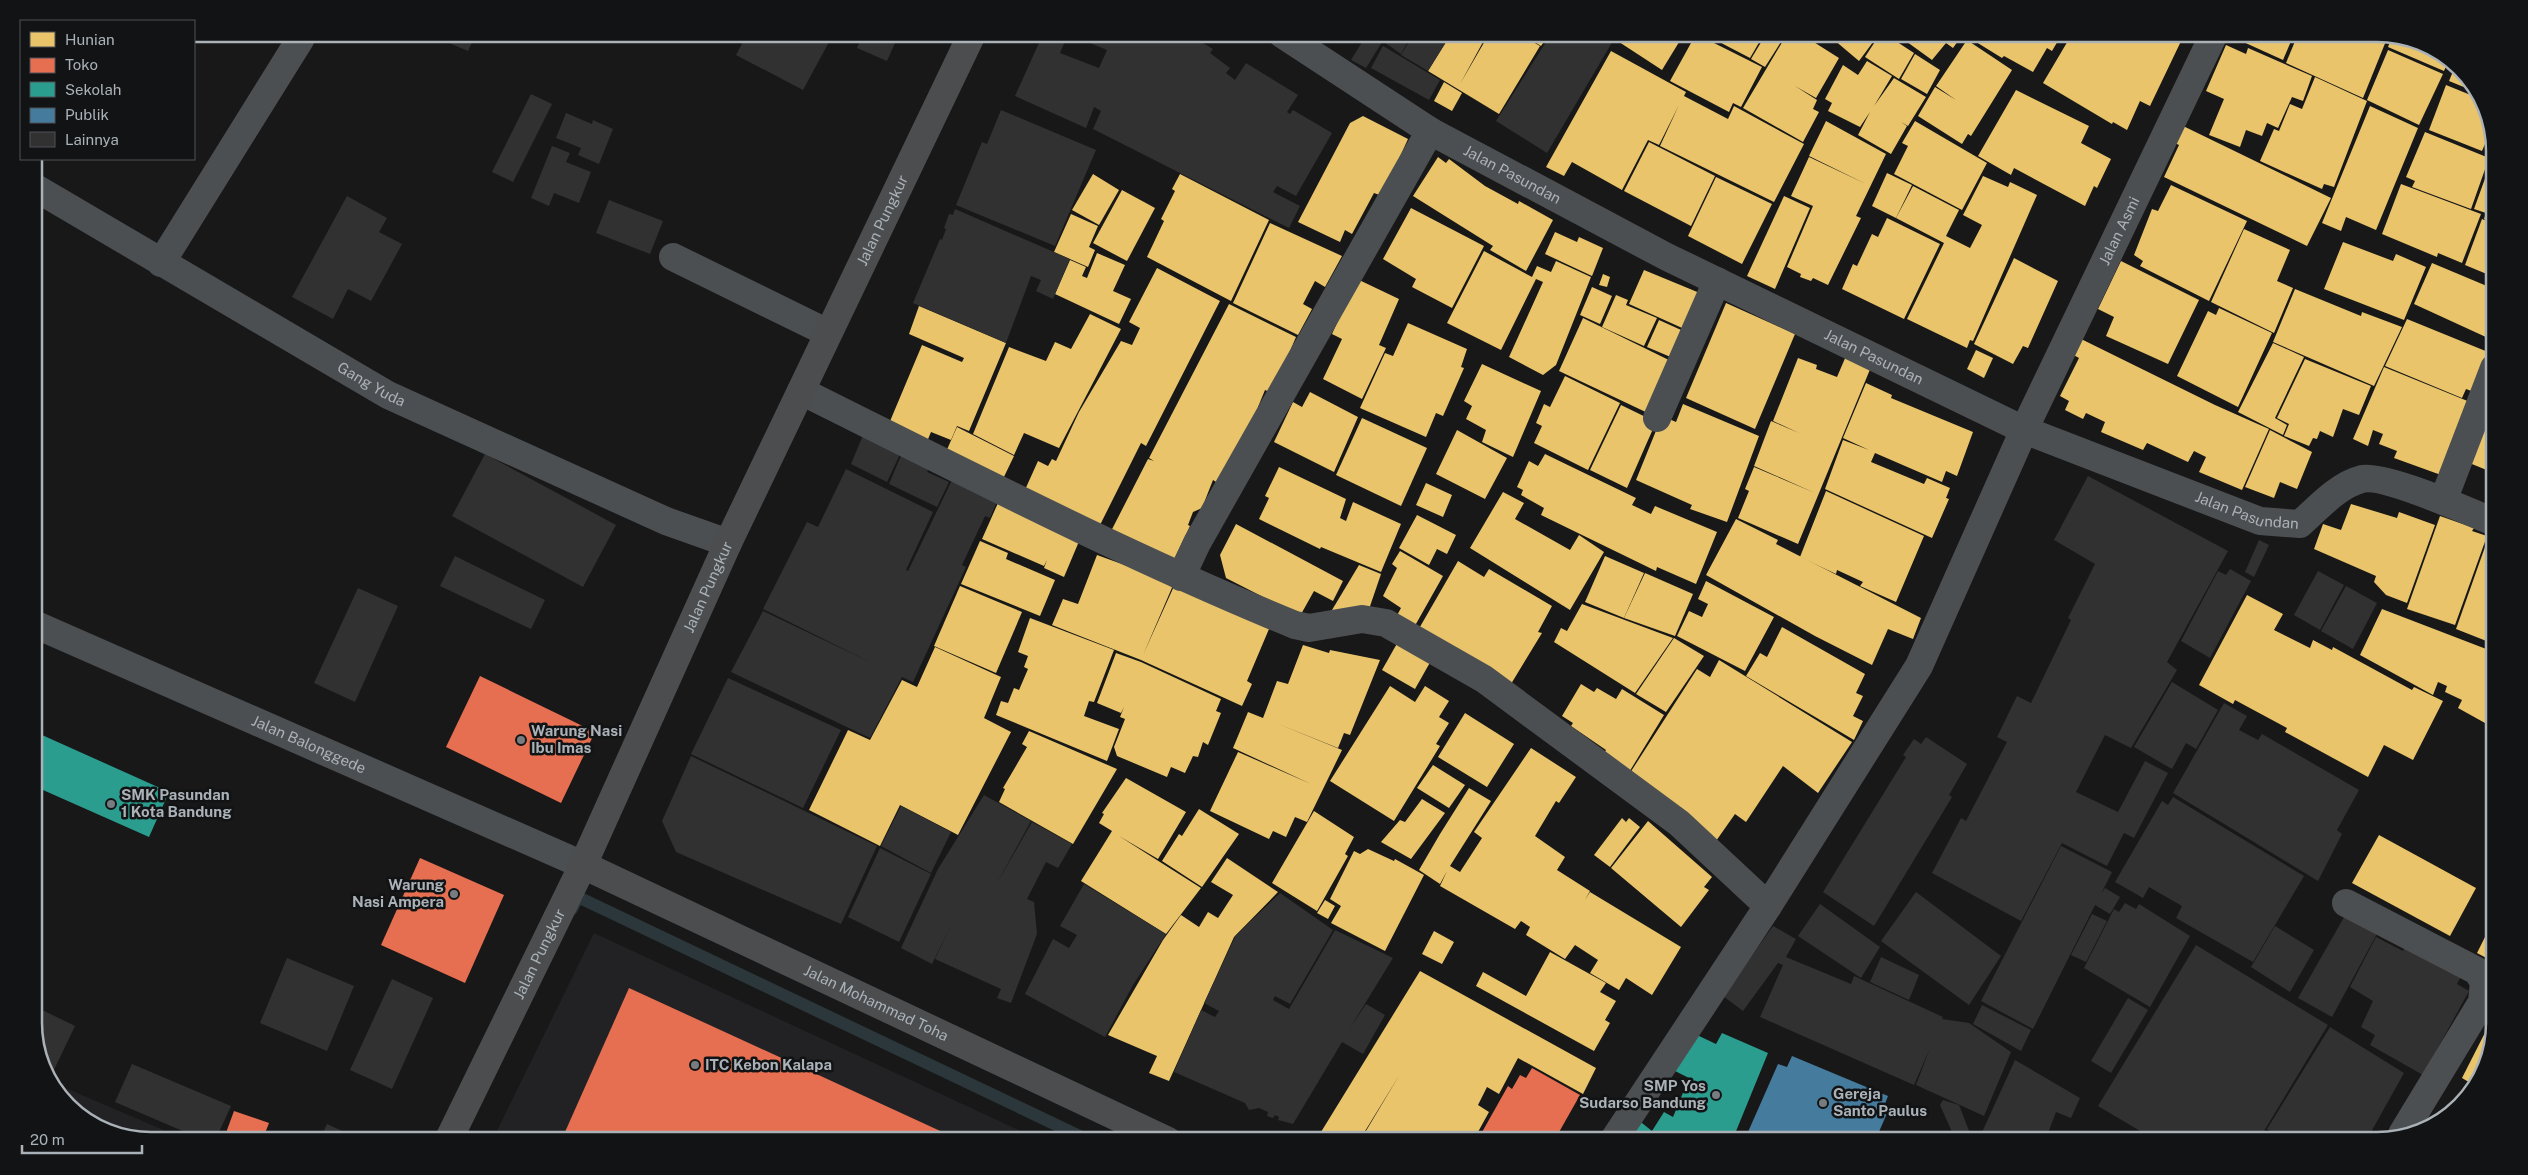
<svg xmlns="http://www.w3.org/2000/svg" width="2528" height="1175" font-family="'Public Sans',sans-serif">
<rect width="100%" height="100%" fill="#181818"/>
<g fill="#222224">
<path d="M594,933L1042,1141H492Z"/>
<path d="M54,1083L189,1141H152L106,1132L58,1095Z"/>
</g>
<g fill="#e9c46a">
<path d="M1451,34H1470L1483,42L1460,84L1489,34H1520L1540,46L1499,114L1428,71Z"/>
<path d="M1522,34H1549L1541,46Z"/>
<path d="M1619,34H1684L1662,70L1616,40Z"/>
<path d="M1696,34L1762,67L1741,107L1733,103L1729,112L1670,81Z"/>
<path d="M1704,34H1764L1750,58Z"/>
<path d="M1766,34H1786L1765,67L1751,59Z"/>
<path d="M1787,34H1801L1839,58L1816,98L1795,86L1817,100L1813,109L1819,112L1803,142L1743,108Z"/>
<path d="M1827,34H1879L1859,61Z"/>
<path d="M1880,34H1885L1914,53L1899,79L1865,57Z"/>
<path d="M1896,34H1963L1953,48L1946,43L1932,60Z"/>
<path d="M1970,34H2062L2052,51L2047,48L2033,72L2004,56L2002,58L1968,37Z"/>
<path d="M2072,34H2177L2183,37L2150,106L2140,101L2127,130L2113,122L2112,124L2043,83Z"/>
<path d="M2242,34H2294L2283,60L2239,40Z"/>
<path d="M2298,34H2376L2388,36L2363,98L2286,63Z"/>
<path d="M2392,37L2422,43L2447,64L2444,71L2388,47Z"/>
<path d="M1967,40L2012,70L1971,136L1968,134L1962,144L1918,116L1935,87L1956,100L1936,86Z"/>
<path d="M2226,45L2246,54L2248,48L2312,76L2303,101L2292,97L2278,128L2267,123L2262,136L2246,130L2240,147L2209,135L2224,99L2206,91Z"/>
<path d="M2388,50L2443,74L2419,125L2367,100Z"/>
<path d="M1611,51L1686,92L1684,96L1728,119L1734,106L1804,144L1774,202L1660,146L1679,105L1659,145L1648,140L1622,190L1572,162L1564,176L1546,167Z"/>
<path d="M1915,54L1940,70L1927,94L1901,79Z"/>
<path d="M1867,61L1892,76L1874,106L1894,78L1926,97L1908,126L1901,122L1907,126L1891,154L1858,135L1870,112L1860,127L1828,111L1832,103L1825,99L1843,65L1858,75Z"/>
<path d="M2454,69L2474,86L2476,92L2449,81Z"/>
<path d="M2315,77L2367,101L2334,187L2324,184L2322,189L2260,161L2274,129L2279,131L2290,104L2302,109Z"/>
<path d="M1444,82L1462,93L1452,111L1434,101Z"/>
<path d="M2446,85L2478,98L2490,132L2482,151L2429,130Z"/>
<path d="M2016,90L2089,126L2081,143L2111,159L2097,188L2094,186L2085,206L2014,168L2011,175L1978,156Z"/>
<path d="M2370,106L2418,128L2376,230L2346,217L2341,231L2322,223Z"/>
<path d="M1363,116L1408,139L1382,196L1374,193L1352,234L1345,230L1340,242L1298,222L1350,123Z"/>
<path d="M1826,121L1886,154L1856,216L1861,218L1828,285L1813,278L1811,281L1800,277L1801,274L1787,267L1813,206L1791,196L1809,157L1866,184L1809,156Z"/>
<path d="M1915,121L1987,163L1962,210L1894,174L1908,146L1902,143Z"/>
<path d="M2179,124L2331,198L2307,246L2164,177L2179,145L2171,141Z"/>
<path d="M2425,132L2489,158L2471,209L2412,187L2415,181L2406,177Z"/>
<path d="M1649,142L1715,176L1691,226L1624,191Z"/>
<path d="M1438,157L1446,163L1449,159L1485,186L1518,204L1519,201L1553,220L1526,271L1490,250L1493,246L1413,196Z"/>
<path d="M2491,162L2494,164V223L2484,219L2486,213L2474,209Z"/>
<path d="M1887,173L1912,185L1896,218L1872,206Z"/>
<path d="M1093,174L1119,190L1099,225L1072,210Z"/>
<path d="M1180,174L1269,220L1231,301L1147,257L1164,221L1161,219L1175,191L1172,189Z"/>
<path d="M1983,176L2008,187L2010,182L2037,195L1973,341L1970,340L1967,348L1907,319L1944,243L1896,218L1913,186L1959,210L1946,236L1970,248L1982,225L1963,215Z"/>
<path d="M1716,177L1772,204L1742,264L1688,236Z"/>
<path d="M2401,184L2481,214L2462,263L2438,253L2437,257L2382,234Z"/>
<path d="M2171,185L2247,221L2209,301L2140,266L2143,261L2134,255L2152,209L2158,211Z"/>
<path d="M1122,190L1155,208L1127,261L1093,243Z"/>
<path d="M1784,196L1810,208L1775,289L1747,276Z"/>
<path d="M1411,208L1484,246L1452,308L1412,287L1416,279L1383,259Z"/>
<path d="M1071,214L1098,226L1089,247L1095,250L1088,267L1054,252Z"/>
<path d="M1887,218L1940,244L1904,319L1842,289L1853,264L1857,266L1872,234L1878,237Z"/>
<path d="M2482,219L2494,224V277L2465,265Z"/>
<path d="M1270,223L1342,256L1325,287L1315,281L1303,304L1312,309L1298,335L1233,303Z"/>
<path d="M2244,229L2290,250L2277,281L2293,288L2274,333L2211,302Z"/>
<path d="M1555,232L1577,242L1579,237L1603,248L1592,276L1545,254Z"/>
<path d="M2343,242L2393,261L2396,254L2426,267L2404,320L2324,289Z"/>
<path d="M1484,251L1532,277L1537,266L1551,272L1556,261L1591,277L1556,365L1543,375L1509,357L1543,282L1536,279L1501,350L1447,323Z"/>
<path d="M1097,253L1125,265L1113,291L1131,299L1119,324L1055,294L1070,260L1086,267L1082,276L1087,278Z"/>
<path d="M2014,258L2058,281L2028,348L2023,346L2013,364L1974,344Z"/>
<path d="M2121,261L2199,300L2168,364L2106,336L2114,317L2098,309Z"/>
<path d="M2432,263L2494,289V325L2488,338L2414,304Z"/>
<path d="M1157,268L1220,301L1146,446L1141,443L1097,531L1024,492L1038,461L1048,466L1052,459L1056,461L1079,412L1121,341L1132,345L1140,328L1129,322Z"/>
<path d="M1644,270L1707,296L1691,332L1629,304Z"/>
<path d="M1603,274L1610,277L1607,287L1599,285Z"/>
<path d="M1357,279L1399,299L1379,345L1386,348L1362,399L1323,379L1342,339L1332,334Z"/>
<path d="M1592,287L1612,296L1600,324L1580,315Z"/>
<path d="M2295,289L2361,316L2362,312L2402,327L2374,386L2273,342Z"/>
<path d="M1616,295L1628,300L1626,305L1657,318L1644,346L1602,327Z"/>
<path d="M1726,303L1795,334L1755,429L1686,398Z"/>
<path d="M1229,304L1296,337L1272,393L1265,390L1258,407L1263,410L1226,488L1213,480L1202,508L1193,512L1188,525L1190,526L1170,568L1108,537L1148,459L1154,461L1149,458Z"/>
<path d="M919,306L1006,343L969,431L957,426L951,440L931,432L926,444L888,426L922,345L962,362L964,358L909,334Z"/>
<path d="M2219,308L2272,333L2238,407L2177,376L2208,311L2216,315Z"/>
<path d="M1090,314L1121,329L1059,448L1024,433L1014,455L973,434L1009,347L1046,361L1055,342L1071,349Z"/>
<path d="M1583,318L1675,363L1652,415L1559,371Z"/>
<path d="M2407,319L2488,352L2474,392L2466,389L2462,398L2385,366Z"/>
<path d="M1659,320L1690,334L1680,361L1647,347Z"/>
<path d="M1408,323L1467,349L1461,367L1464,368L1443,416L1436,413L1426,437L1360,408L1385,353L1393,356Z"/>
<path d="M2075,336L2215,405L2269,429L2242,490L2199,472L2206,457L2194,451L2188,462L2147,443L2143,450L2101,432L2105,422L2086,413L2083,419L2065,410L2069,401L2060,396L2079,358L2068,352Z"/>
<path d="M2273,343L2304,357L2275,418L2287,425L2283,435L2238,412Z"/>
<path d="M1976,350L1993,358L1984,378L1967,369Z"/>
<path d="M1846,356L1871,367L1798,544L1738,518L1749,491L1745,489L1754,467L1815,493L1754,466L1771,421L1799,433L1773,421L1798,358L1817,365L1816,369L1837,377Z"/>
<path d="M2305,359L2371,386L2359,415L2343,409L2333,437L2320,431L2317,439L2313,438L2309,446L2284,436L2289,424L2277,418Z"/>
<path d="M1482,364L1541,391L1513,457L1482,442L1486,430L1466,419L1472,406L1464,401Z"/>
<path d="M2384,367L2470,402L2441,475L2394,458L2397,451L2379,444L2383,434L2373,430L2368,446L2353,439Z"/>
<path d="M1565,376L1620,403L1588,470L1534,443L1542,426L1536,423L1544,404L1550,407Z"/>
<path d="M1866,383L1892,395L1891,398L1973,432L1957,476L1946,471L1942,482L1875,453L1871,462L1924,484L1927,478L1950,488L1946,498L1949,499L1932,538L1825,489L1843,440L1869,450L1843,438Z"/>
<path d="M1310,392L1358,417L1334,472L1274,442L1293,402L1302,407Z"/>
<path d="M1683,404L1759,436L1727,522L1690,509L1692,505L1636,480L1662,416L1676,422Z"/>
<path d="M2484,404L2494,408V473L2462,460Z"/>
<path d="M1621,405L1656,422L1627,488L1590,470Z"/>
<path d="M1362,418L1427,448L1401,506L1336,475Z"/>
<path d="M957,427L1014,456L1001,483L945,454Z"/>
<path d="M1457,430L1507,458L1485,499L1436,474Z"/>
<path d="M2270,430L2312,452L2297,489L2280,482L2274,498L2245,487Z"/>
<path d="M1545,454L1636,498L1632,505L1651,514L1655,506L1717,532L1696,584L1657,567L1656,571L1541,515L1544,508L1521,495L1523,490L1517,487L1529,461L1538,466Z"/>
<path d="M1279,467L1346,499L1340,518L1346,521L1353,502L1401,524L1381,572L1321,547L1320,549L1259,519L1269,498L1265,496Z"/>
<path d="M1426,483L1452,495L1443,517L1416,505Z"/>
<path d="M1826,491L1924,536L1896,602L1860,586L1863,582L1837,570L1836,574L1800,557Z"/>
<path d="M1503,492L1524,503L1515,519L1570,550L1579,535L1604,552L1570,610L1470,548Z"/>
<path d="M998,503L1043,526L1080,539L1064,577L1044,568L1047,560L1044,566L982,539Z"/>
<path d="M2351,504L2397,518L2399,512L2435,525L2407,603L2386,595L2374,582L2376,576L2314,549L2323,524L2341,530Z"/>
<path d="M1417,515L1456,535L1447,554L1437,549L1429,565L1399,548Z"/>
<path d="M2440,516L2474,528L2472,531L2487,536L2455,625L2407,609Z"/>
<path d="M1736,519L1778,540L1776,544L1921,618L1913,639L1888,629L1872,665L1815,636L1706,575Z"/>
<path d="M1236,524L1343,581L1333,601L1314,591L1300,616L1226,578L1220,555Z"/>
<path d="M2491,530L2494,531V644L2456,629Z"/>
<path d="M980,541L1008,553L1006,559L1055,580L1040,616L961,584Z"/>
<path d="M1400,551L1443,576L1412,631L1394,621L1401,608L1383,596L1397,568L1392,564Z"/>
<path d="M1097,555L1174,583L1143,655L1175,584L1269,629L1247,681L1252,684L1242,706L1141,660L1052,625L1063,599L1078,604Z"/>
<path d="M1605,556L1644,573L1624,618L1585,602Z"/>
<path d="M1458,561L1484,577L1489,569L1552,606L1538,632L1542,633L1511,684L1417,632Z"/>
<path d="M1359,565L1381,574L1367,615L1345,614L1332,610Z"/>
<path d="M1645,573L1693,594L1675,636L1624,618Z"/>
<path d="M1706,581L1774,617L1745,671L1677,636L1689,611L1702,617L1708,604L1698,599Z"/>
<path d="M960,586L1022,612L996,673L934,646Z"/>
<path d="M2247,595L2283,614L2274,630L2310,648L2313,640L2332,650L2333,647L2412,690L2414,687L2443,701L2413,760L2384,745L2368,777L2285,732L2287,728L2235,700L2233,704L2199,685Z"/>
<path d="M1582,604L1673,638L1635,693L1554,642L1561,628L1567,631Z"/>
<path d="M2382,609L2494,652V728L2458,708L2462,700L2445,692L2447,686L2438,682L2433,695L2360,655Z"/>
<path d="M1030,618L1114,650L1094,702L1089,701L1084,716L1119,729L1107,761L996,715L1001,701L1008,703L1014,688L1019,690L1028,669L1024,667L1028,656L1018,652Z"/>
<path d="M1782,627L1865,674L1856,693L1863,696L1853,716L1863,721L1854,740L1746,676L1760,653L1767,657Z"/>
<path d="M1674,638L1704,656L1666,712L1636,694Z"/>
<path d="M1399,640L1432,659L1415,689L1382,670Z"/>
<path d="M1303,645L1329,653L1330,650L1380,660L1350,735L1344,733L1338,748L1276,723L1342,750L1307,822L1295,817L1286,837L1273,831L1269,839L1210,811L1238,752L1311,784L1233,748L1248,712L1263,718L1277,681L1288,684Z"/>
<path d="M935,647L1001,677L984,718L1011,732L958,835L900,805L880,846L809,810L848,730L870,740L902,680L917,687Z"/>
<path d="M1116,653L1141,662L1221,699L1216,711L1221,713L1208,745L1203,742L1198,757L1193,756L1185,773L1171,767L1167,777L1117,756L1114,747L1125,719L1120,717L1124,707L1121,713L1097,703Z"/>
<path d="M1719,660L1852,742L1818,793L1783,766L1746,822L1735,814L1709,851L1628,776L1697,669L1710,677Z"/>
<path d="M1581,684L1594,692L1597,688L1616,699L1622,689L1664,715L1628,774L1602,757L1606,750L1571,726L1573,723L1562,716Z"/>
<path d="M1390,686L1415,702L1425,686L1449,701L1439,717L1449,723L1436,744L1440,746L1394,821L1330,781Z"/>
<path d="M1465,713L1514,744L1487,787L1438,757Z"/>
<path d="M1029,731L1117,769L1073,844L999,802L1005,789L1003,788L1027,747L1022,744Z"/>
<path d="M1531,748L1576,777L1559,803L1556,801L1535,836L1565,857L1557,870L1590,891L1585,900L1590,892L1681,947L1652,995L1626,978L1619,990L1590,973L1598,960L1575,945L1565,959L1526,935L1530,927L1521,921L1515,929L1440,886L1447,871L1440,884L1419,870L1440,834L1446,837L1440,834L1469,788L1491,801L1450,866L1460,872L1482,838L1474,832Z"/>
<path d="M1433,765L1465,785L1449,808L1417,788Z"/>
<path d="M1126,778L1186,812L1158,859L1119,836L1201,888L1166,934L1081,881L1112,831L1099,823L1104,814L1102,813Z"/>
<path d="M1422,799L1445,813L1411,859L1381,842L1400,820L1405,822Z"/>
<path d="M1199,809L1239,834L1202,887L1162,861L1179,834L1182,836Z"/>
<path d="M1314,811L1354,837L1345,854L1348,856L1317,911L1272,883Z"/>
<path d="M1622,818L1626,822L1629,818L1640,827L1610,867L1594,855Z"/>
<path d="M1648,821L1712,877L1704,887L1709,890L1681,927L1611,868Z"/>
<path d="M2379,835L2476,888L2450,936L2352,883Z"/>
<path d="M1368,849L1394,861L1395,859L1424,875L1385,951L1331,923L1341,906L1330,899L1354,851L1360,854Z"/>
<path d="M1227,858L1278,892L1234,937L1169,1081L1149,1073L1157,1056L1108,1035L1163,940L1181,915L1199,927L1208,912L1218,918L1233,895L1211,882Z"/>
<path d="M2494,879V897L2487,893Z"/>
<path d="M1325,900L1335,906L1328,919L1317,913Z"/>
<path d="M2494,919V962L2477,953Z"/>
<path d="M1434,931L1454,942L1442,964L1422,954Z"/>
<path d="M1550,952L1606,983L1600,992L1616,1001L1605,1020L1610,1023L1594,1051L1476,986L1483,972L1526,996Z"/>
<path d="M1420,971L1596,1068L1583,1094L1518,1058L1499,1094L1487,1087L1478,1105L1489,1112L1473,1141H1360L1400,1074L1359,1141H1336L1321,1132Z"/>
<path d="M2494,1015L2485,1069L2472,1084L2462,1078Z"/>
</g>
<g fill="#e76f51">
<path d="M480,676L595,732L561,803L446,747Z"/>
<path d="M420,858L504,895L465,983L381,945Z"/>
<path d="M629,988L962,1141H561Z"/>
<path d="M1532,1068L1580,1095L1554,1141H1477L1508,1086L1512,1089L1520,1075L1526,1078Z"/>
<path d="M234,1111L269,1123L262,1141H223Z"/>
<path d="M148,1132L171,1141L145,1140Z"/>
</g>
<g fill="#2a9d8f">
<path d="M42,735L169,792L149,837L34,786V752Z"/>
<path d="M1722,1033L1768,1053L1732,1141H1619L1637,1119L1652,1131L1664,1112L1673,1117L1689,1078L1673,1070L1697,1035L1716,1044Z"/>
</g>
<path fill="#457b9d" d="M1792,1056L1888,1096L1883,1109L1888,1111L1875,1141H1744L1778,1064L1787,1067Z"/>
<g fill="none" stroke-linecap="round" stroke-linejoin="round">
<path stroke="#2b373a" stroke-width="12" d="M572,909L578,897L1090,1141"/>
</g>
<g fill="#313132" fill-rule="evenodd">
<path d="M428,34H476L468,51Z"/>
<path d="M747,34H814L829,42L803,90L736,55Z"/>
<path d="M863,34H899L887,61L857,48Z"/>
<path d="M1043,34H1188L1213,49L1210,53L1230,68L1226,73L1235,80L1246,63L1298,95L1287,112L1290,114L1293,110L1332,133L1296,196L1277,186L1273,192L1300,206L1289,228L1093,129L1101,111L1094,107L1086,128L1015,96ZM1068,34L1107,50L1099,68L1060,53Z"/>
<path d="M1367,34H1387L1366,68L1351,60Z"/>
<path d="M1391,34H1412L1401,54L1384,42Z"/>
<path d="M1413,34H1451L1428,71L1401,55Z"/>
<path d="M1551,34H1617L1547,153L1496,121Z"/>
<path d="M1383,46L1440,80L1429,100L1371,68Z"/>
<path d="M531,94L552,104L513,182L492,172Z"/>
<path d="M1001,110L1096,150L1055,246L956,205L982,142L987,144Z"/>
<path d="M566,113L592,124L593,120L613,129L599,164L578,155L581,148L556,138Z"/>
<path d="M552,146L570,153L566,162L591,172L579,203L554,193L549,206L531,198Z"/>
<path d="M347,196L387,218L379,232L402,244L371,301L348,289L333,319L292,297Z"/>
<path d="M609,200L663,221L650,254L596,233Z"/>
<path d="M955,209L1070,259L1053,299L1036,291L1041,280L1031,276L1006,343L913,303L940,239L942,240L946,229L944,228L949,214L953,215Z"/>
<path d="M864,433L902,450L887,482L851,464Z"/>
<path d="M903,451L931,464L927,472L949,482L937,507L889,484Z"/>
<path d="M485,454L616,525L583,587L452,516Z"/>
<path d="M846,469L933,512L906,570L908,571L953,478L998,499L990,518L985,516L962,565L966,567L913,682L902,677L870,738L731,672L763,611L872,663L763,609L807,522L818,527Z"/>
<path d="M2088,476L2228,551L2167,662L2177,670L2131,748L2105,735L2076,792L2118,812L2145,761L2168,773L2134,838L2124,833L2107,866L2062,843L2021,921L1932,873L1961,818L1966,821L2007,742L1997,737L2017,696L2031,703L2071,620L2068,618L2095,564L2054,540Z"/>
<path d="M2259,540L2269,545L2254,577L2245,572Z"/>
<path d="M455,556L545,600L531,629L440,586Z"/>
<path d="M2230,569L2251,581L2210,658L2181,641L2218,571L2226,575Z"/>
<path d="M2318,571L2344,585L2320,630L2294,615Z"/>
<path d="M2346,586L2377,603L2353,649L2321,631Z"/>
<path d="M358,588L398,606L355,702L314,683Z"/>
<path d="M728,678L841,730L803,808L691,754Z"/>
<path d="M2172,682L2218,710L2196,749L2186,743L2172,769L2134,747Z"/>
<path d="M2224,703L2247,716L2239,730L2258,740L2262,734L2359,790L2337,830L2342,834L2318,881L2173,793Z"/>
<path d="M1926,737L1967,764L1949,795L1952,797L1874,926L1823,892L1906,757L1903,755L1914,739L1921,744Z"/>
<path d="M691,756L877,846L841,924L676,852L662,821Z"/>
<path d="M984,795L1031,821L996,885L1032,822L1072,844L1058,868L1046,862L1027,899L1034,902L1037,934L1011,1003L997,998L1001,989L935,959L951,925L932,964L901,948L938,869Z"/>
<path d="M2173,797L2304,876L2253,962L2176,918L2182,906L2149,887L2143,898L2115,882L2162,801L2168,805Z"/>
<path d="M901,806L951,832L931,873L881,846Z"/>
<path d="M2061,846L2112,872L2101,894L2105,888L2120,897L2110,914L2095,905L2033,1029L1981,1001Z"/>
<path d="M880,848L931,874L899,942L848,917Z"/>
<path d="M1084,884L1166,934L1133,985L1105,1037L1025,994L1053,939L1069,948L1077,935L1060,926Z"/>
<path d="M1916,892L2001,956L1969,1005L1881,941Z"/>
<path d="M1280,893L1333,930L1290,1004L1275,996L1273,1000L1289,1009L1335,930L1393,958L1350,1028L1366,1004L1385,1015L1363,1054L1342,1042L1293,1124L1278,1120L1279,1117L1275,1115L1273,1118L1267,1116L1268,1112L1259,1108L1249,1110L1245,1103L1174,1072L1201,1010L1215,1017L1219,1011L1204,1003L1236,935Z"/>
<path d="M2125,903L2136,909L2139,904L2190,936L2150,1007L2084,968L2114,909L2119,912Z"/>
<path d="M1820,904L1880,947L1861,978L1798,936Z"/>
<path d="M2347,912L2379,930L2332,1017L2298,998Z"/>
<path d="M2092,914L2107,921L2086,962L2071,955Z"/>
<path d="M1773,926L1796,939L1786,957L1851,984L1854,976L1943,1017L1942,1019L1969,1023L2011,1052L1984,1116L1916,1085L1930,1048L1914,1085L1760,1017L1783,965L1778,963L1743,1011L1723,996Z"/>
<path d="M2275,926L2314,950L2290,992L2251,967Z"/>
<path d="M2376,937L2403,951L2408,942L2463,972L2457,984L2469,991L2423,1075L2370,1045L2375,1035L2361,1027L2373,1001L2350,987Z"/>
<path d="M2196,945L2328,1025L2258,1141H2157L2098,1106Z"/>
<path d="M1881,957L1919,975L1909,1000L1870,982Z"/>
<path d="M287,958L354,986L327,1051L260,1023Z"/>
<path d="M392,979L433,998L392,1089L350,1070Z"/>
<path d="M2128,998L2148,1010L2111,1073L2091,1061Z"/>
<path d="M1982,1005L2031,1030L2021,1051L1973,1024Z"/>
<path d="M34,1006L75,1026L51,1076L34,1031Z"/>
<path d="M2330,1027L2404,1073L2366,1141H2276L2279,1137L2267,1129Z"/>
<path d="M2015,1060L2080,1098L2071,1118L2056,1112L2045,1141H1978Z"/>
<path d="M132,1064L231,1106L215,1141H206L115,1102Z"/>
<path d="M1943,1100L1959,1105L1971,1136L1968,1141H1956L1940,1105Z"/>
<path d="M327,1124L364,1141H319Z"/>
<path d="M2056,1131L2076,1141H2051Z"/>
</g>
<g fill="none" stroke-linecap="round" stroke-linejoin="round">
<g stroke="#4c4f51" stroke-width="28">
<path id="s1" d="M1282,34L1430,131L1667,257L2024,430L2260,521L2300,524C2318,508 2338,485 2362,479C2384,474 2470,512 2494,522"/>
<path id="s2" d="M34,187L388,395L666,521L728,543"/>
<path d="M673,257L828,333"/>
<path d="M161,263L301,38"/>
<path d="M801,391C964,472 1126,556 1295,625L1309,628L1362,619L1386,623L1484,679L1679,823L1768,906"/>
<path d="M1657,418L1717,281"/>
<path d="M2443,501L2494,368"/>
<path d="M1181,577L1197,543L1430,131"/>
<path d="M2346,903L2477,971L2484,982L2482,1002L2402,1134"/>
<path id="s3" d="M1613,1141L1768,906L1919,666L2024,430L2214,34"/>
</g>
<path stroke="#4c4f51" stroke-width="28" id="s4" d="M34,624L583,865"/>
<g stroke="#4b4d4f" stroke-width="28">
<path id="s5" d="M583,865L1168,1141"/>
<path id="s6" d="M448,1141L583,865L728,543L972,34"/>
</g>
</g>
<g fill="#777c80" stroke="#121314" stroke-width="2">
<circle cx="521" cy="740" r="5"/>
<circle cx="111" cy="804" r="5"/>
<circle cx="454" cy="894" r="5"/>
<circle cx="695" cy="1065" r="5"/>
<circle cx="1716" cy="1095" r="5"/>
<circle cx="1823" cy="1103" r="5"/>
</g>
<g text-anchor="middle" stroke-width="5" stroke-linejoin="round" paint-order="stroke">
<g font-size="15" fill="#aab2b8" stroke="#121314">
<text dy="5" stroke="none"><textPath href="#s1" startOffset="270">Jalan Pasundan</textPath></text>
<text dy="5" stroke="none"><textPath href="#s6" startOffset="1018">Jalan Pungkur</textPath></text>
<text dy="5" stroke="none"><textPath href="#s3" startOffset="1044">Jalan Asmi</textPath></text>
<text dy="5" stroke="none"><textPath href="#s1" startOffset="675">Jalan Pasundan</textPath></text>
<text dy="5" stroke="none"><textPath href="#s2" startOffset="391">Gang Yuda</textPath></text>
<text dy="5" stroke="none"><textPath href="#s1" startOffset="1080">Jalan Pasundan</textPath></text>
<text dy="5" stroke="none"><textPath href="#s6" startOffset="612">Jalan Pungkur</textPath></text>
<text dy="5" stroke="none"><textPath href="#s4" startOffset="300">Jalan Balonggede</textPath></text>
<text dy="5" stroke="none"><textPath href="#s6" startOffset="208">Jalan Pungkur</textPath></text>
<text dy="5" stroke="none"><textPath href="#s5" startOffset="324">Jalan Mohammad Toha</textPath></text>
</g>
<g font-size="15" font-weight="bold" fill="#aab2b8" stroke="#121314" text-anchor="start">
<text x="531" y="736">Warung Nasi<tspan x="531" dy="17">Ibu Imas</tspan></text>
<text x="121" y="800">SMK Pasundan<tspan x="121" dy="17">1 Kota Bandung</tspan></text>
<text x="444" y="890" text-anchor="end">Warung<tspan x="444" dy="17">Nasi Ampera</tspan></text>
<text x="705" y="1070">ITC Kebon Kalapa</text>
<text x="1706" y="1091" text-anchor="end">SMP Yos<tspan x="1706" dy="17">Sudarso Bandung</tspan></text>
<text x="1833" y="1099">Gereja<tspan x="1833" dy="17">Santo Paulus</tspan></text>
</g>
</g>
<path d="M0 0H2528V1175H0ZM151 42H2377A109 109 0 0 1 2486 151V1023A109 109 0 0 1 2377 1132H151A109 109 0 0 1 42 1023V151A109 109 0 0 1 151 42Z" fill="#121314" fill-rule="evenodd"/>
<path fill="none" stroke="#aab2b8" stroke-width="2.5" d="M151 42H2377A109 109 0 0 1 2486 151V1023A109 109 0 0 1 2377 1132H151A109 109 0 0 1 42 1023V151A109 109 0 0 1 151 42Z"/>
<rect x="20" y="20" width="175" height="140" fill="#121314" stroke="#4f5356"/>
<rect x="30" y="32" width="25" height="15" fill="#e9c46a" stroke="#4f5356"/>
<text x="65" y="45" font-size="15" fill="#aab2b8">Hunian</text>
<rect x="30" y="58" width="25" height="15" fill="#e76f51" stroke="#4f5356"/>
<text x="65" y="70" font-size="15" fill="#aab2b8">Toko</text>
<rect x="30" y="82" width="25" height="15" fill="#2a9d8f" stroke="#4f5356"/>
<text x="65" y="95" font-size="15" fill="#aab2b8">Sekolah</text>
<rect x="30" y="108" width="25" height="15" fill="#457b9d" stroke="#4f5356"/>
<text x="65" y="120" font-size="15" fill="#aab2b8">Publik</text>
<rect x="30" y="132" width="25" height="15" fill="#313132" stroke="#4f5356"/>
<text x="65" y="145" font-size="15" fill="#aab2b8">Lainnya</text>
<path d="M22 1145v8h120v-8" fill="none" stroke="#aab2b8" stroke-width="2.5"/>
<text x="30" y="1145" font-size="15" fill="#aab2b8" stroke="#121314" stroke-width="4" paint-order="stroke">20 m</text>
</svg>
